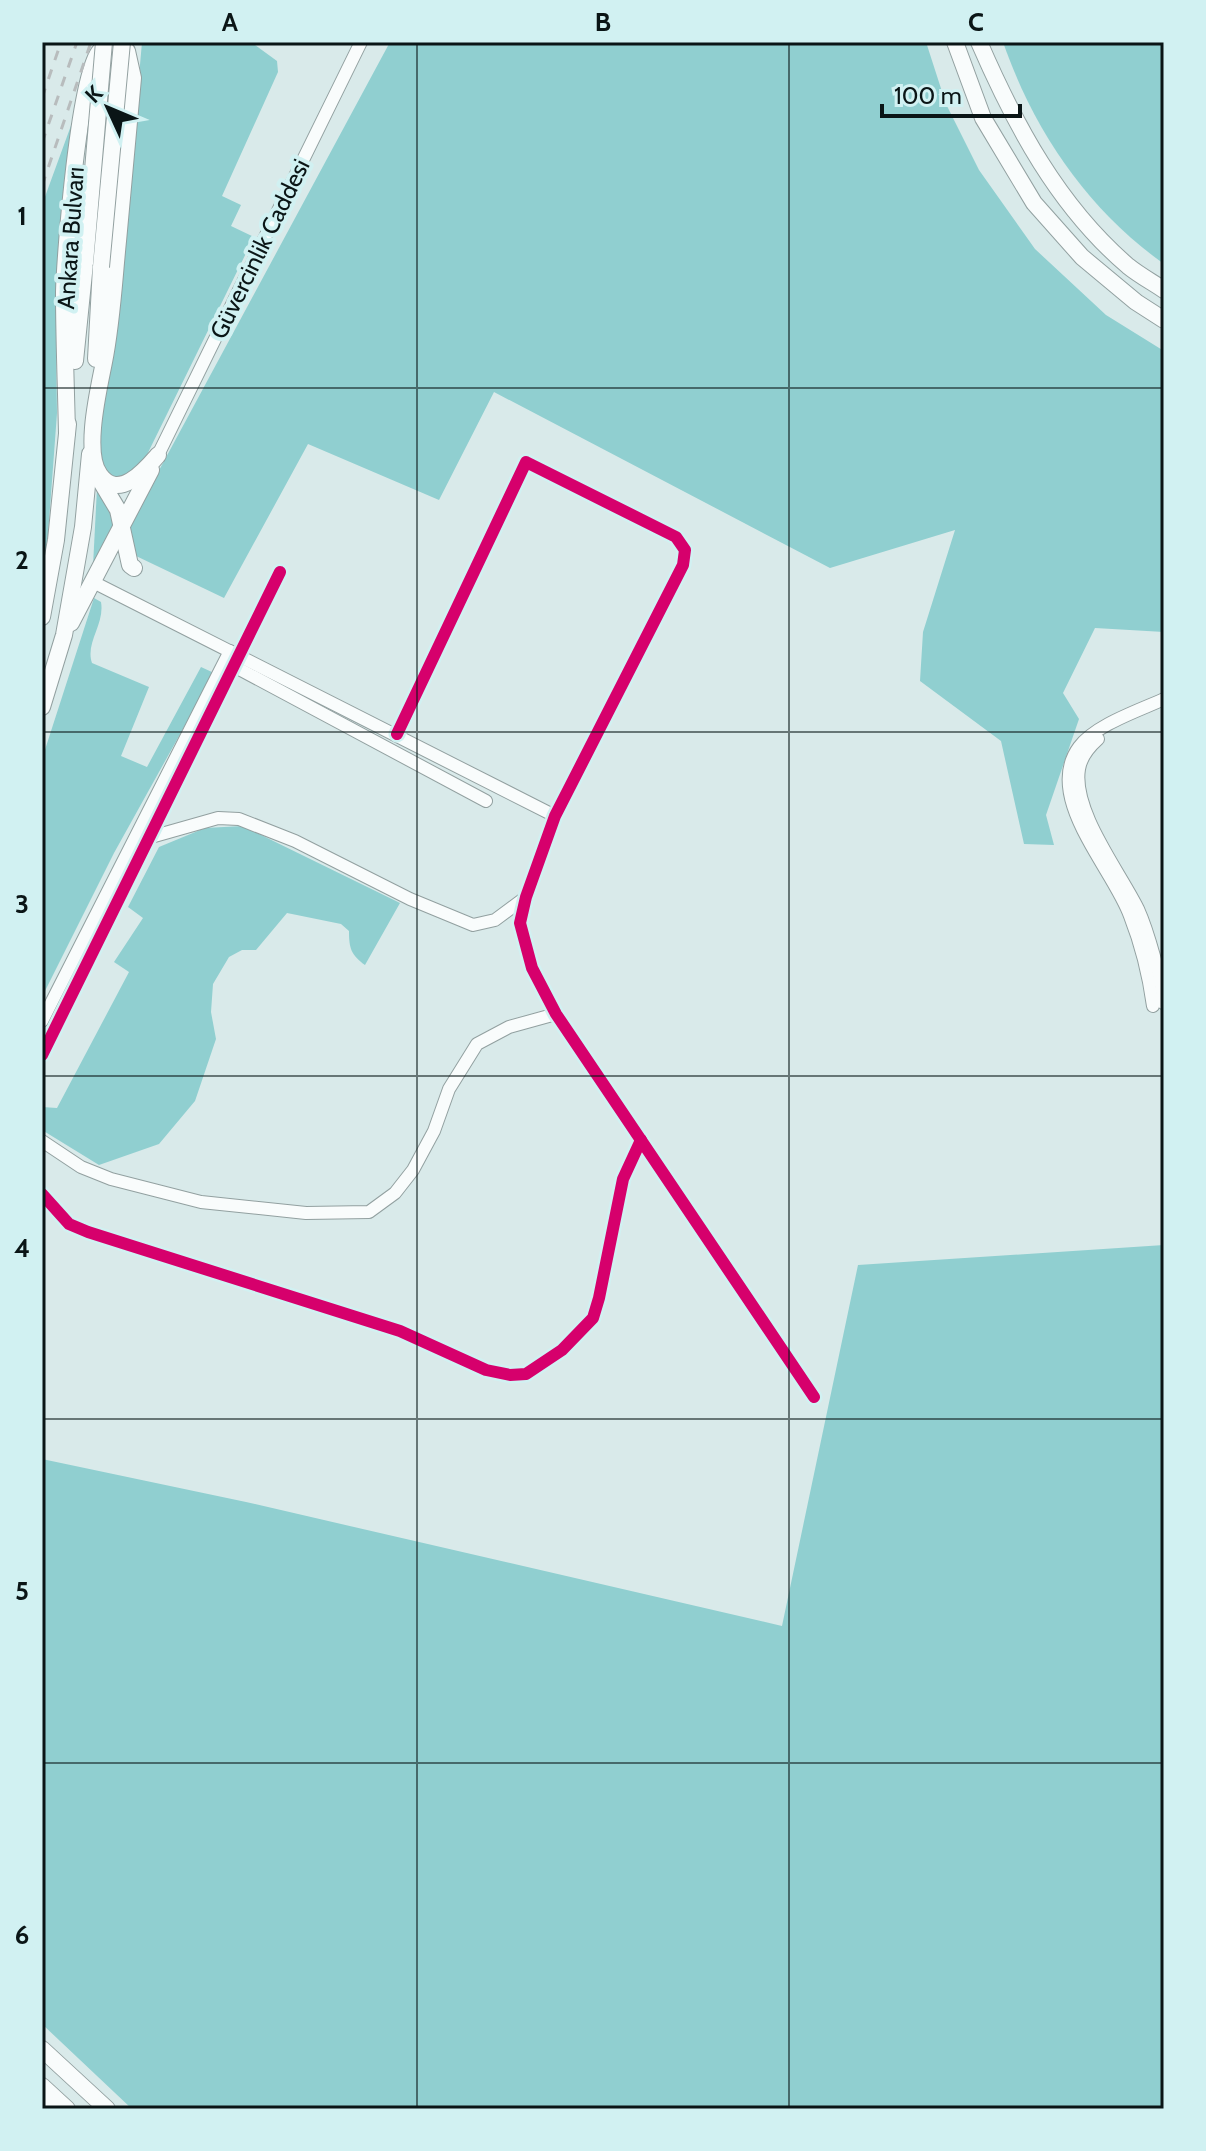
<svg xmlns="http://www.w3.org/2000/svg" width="1206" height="2151" font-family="Cabin,sans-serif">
<rect width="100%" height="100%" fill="#d9eaea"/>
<g fill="#90cfd0">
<path d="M142,42H251L277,61L278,72L222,196L241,205L231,226L254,237L139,471C129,479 109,482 104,467C94,436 109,384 112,352C124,249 133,145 142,42Z"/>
<path d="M390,42H926L946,104L979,170L1035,249L1106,315L1164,351V632L1095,628L1063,693L1079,719L1046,815L1054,845L1024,844L1001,741L920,681L923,632L955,530L830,568L494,392L439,500L308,444L224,598L134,555L129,526Z"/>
<path d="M1003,42H1164V264C1087,209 1034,131 1003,42Z"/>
<path d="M73,120L56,352L57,413L48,535L42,575V205Z"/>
<path d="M97,488L115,512L113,529L93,566Z"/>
<path d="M94,598L101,602C105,624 85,643 92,663L149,687L121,756L147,767L201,667L214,673L114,853L42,997V759Z"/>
<path d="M243,826L400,903L365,965C351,955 349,948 349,931L341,924L287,913L256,950H242L229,957L213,984L211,1012L216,1039L195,1101L159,1144L99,1165L42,1130V1107L57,1108L129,972L114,962L143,918L128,907L159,847L205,828Z"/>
<path d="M1164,1245V2109H132L42,2024V1459L246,1502L782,1626L858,1265Z"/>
</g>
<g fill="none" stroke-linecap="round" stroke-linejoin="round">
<defs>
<g id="minor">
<path d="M158,455L361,42"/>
<path d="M93,582L555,816"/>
<path d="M228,663L486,801"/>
<path d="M397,734L526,462L676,537L685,550L683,565L555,816L526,897L520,923L532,968L556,1014L814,1397"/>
<path d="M1098,739C1089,747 1081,757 1079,769C1072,811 1120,872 1138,909C1147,929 1163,982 1163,1003"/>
<path d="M151,837L218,818L239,819L295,841L410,899L473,925L495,920L526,897"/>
<path d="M1153,1006C1149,977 1141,944 1130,916C1114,870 1042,797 1079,747C1095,725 1138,711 1164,699"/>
<path d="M42,1021L230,651"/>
<path d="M42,1055L280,572"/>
<path d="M42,1141L81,1167L111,1179L201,1202L306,1213L369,1212L395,1193L413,1170L434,1131L449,1089L477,1044L509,1027L556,1014"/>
<path d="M42,1194L69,1224L88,1232L400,1331L486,1370L510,1375L526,1374L562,1350L593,1318L599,1298L623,1179L641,1140"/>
</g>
<g id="major">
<path d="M955,42L983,118L1034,203L1082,257L1136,302L1164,320"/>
<path d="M979,42C1015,125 1058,206 1128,266C1139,275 1152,282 1164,290"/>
<path d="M96,359L101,267"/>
<path d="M75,361L85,263"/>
<path d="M67,433C66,386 64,339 64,292C65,254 79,73 100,51C109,42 117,45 127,51L133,78C128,132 123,186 118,241C114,281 112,322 104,362C99,388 83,453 100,475C119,501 145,470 158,455"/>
<path d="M97,475L118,510L130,565L134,568"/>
<path d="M42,617L56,540L68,424"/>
<path d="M71,623L151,470"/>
<path d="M42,707L64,635L83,527L90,454"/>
<path d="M42,2049L107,2109"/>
<path d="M42,2086L67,2109"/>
<path d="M42,2103L49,2109"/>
</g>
</defs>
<use href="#minor" stroke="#92a0a0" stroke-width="14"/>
<use href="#major" stroke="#92a0a0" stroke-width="18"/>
<use href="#minor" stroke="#f9fcfc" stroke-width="12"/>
<use href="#major" stroke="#f9fcfc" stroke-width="16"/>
<g stroke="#b8bcbd" stroke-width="3" stroke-dasharray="10 10" stroke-linecap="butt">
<path d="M42,98L61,42"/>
<path d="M42,143L77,42"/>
<path d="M42,186L91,42"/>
</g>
<defs>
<g id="major-bridge">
<path d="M85,263L104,42"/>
<path d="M101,267L122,42"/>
</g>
</defs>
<use href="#major-bridge" stroke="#92a0a0" stroke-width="18" stroke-linecap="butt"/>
<use href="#major-bridge" stroke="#f9fcfc" stroke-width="16"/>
<defs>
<g id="cycleway">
<path d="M397,734L526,462L676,537L685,550L683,565L555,816L526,897L520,923L532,968L556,1014L814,1397"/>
<path d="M42,1055L280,572"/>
<path d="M42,1194L69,1224L88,1232L400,1331L486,1370L510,1375L526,1374L562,1350L593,1318L599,1298L623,1179L641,1140"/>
</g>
</defs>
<use href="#cycleway" stroke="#d1f1f2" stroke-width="17"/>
<use href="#cycleway" stroke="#d6006c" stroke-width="12"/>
</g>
<path fill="none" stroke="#0a1516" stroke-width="2" stroke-opacity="0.55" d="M417,42V2109M789,42V2109M42,388H1164M42,732H1164M42,1076H1164M42,1419H1164M42,1763H1164"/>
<g text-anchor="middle" stroke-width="8" stroke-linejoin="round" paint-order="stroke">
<g font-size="24" fill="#0a1516" stroke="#d1f1f2">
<text transform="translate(71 238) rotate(-86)" y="8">Ankara Bulvarı</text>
<text transform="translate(260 249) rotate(-64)" y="8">Güvercinlik Caddesi</text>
</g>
</g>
<rect width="1206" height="2151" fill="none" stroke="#d1f1f2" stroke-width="88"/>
<g transform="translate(108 108) rotate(314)" stroke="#d1f1f2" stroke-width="6" paint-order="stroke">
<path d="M0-6L14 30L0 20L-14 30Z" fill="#0a1516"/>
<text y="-12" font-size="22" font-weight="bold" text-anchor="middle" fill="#0a1516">K</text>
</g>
<path d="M882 104v12h138v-12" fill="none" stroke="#0a1516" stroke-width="4"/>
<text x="894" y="104" font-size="24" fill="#0a1516" stroke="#d1f1f2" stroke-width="6" paint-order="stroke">100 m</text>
<rect x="44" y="44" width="1118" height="2063" fill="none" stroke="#0a1516" stroke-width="3"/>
<g font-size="26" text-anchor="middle" font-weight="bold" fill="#0a1516">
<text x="230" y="31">A</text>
<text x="603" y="31">B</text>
<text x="976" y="31">C</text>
<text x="22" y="225">1</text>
<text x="22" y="569">2</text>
<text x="22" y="913">3</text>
<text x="22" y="1257">4</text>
<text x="22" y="1600">5</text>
<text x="22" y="1944">6</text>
</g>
</svg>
